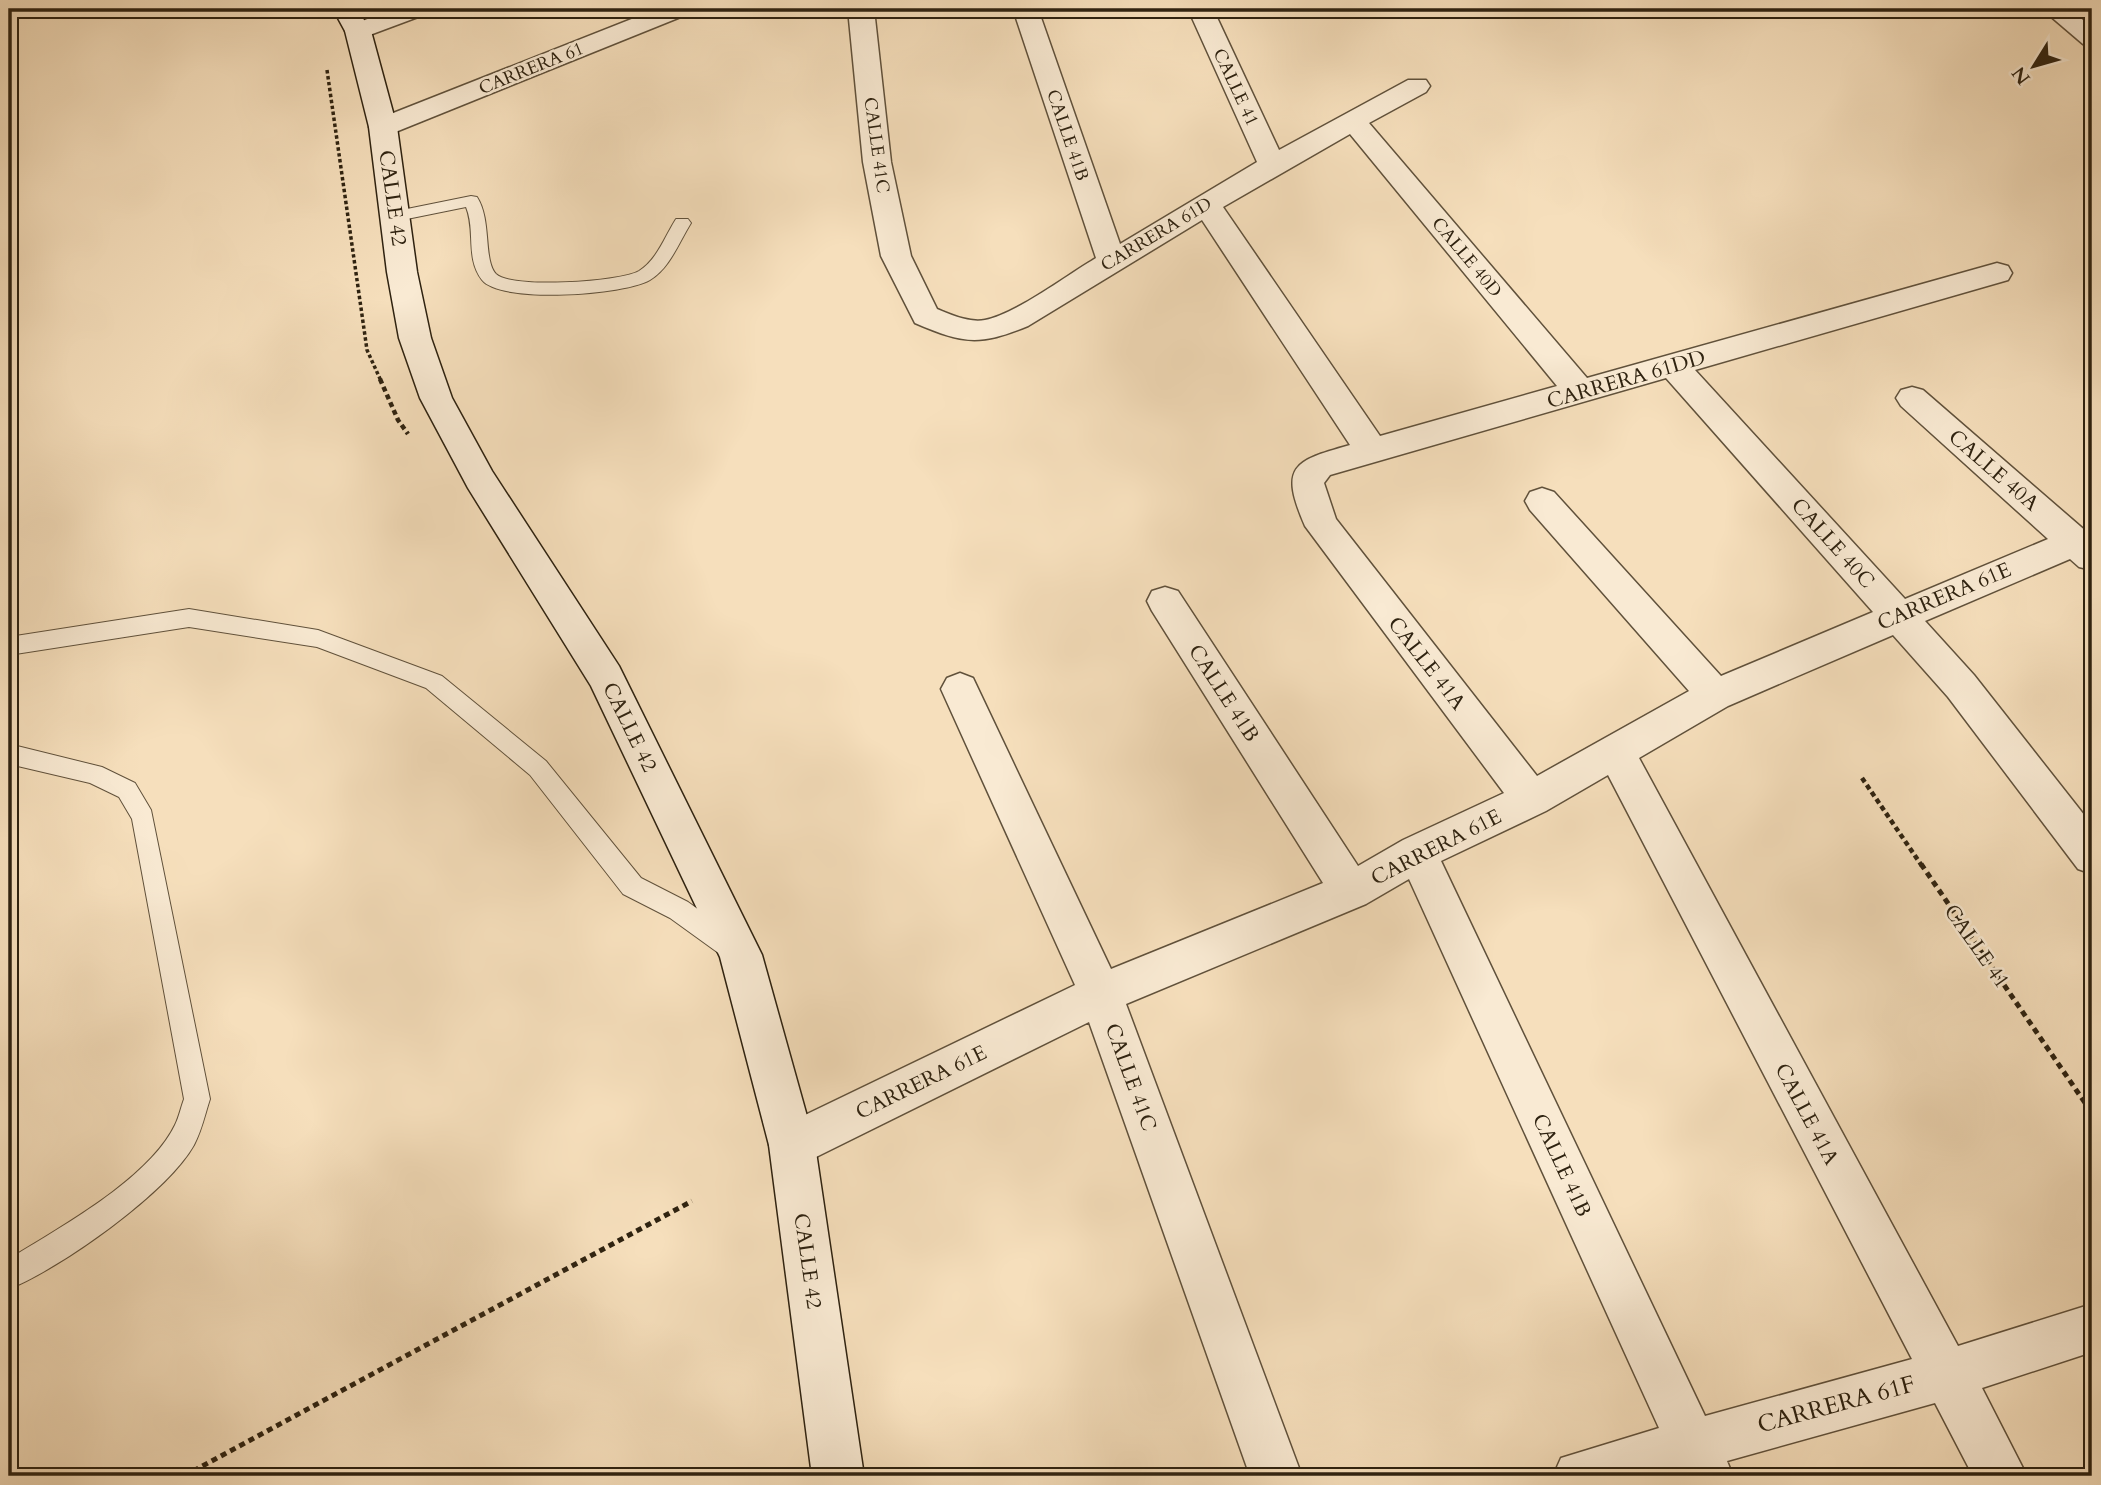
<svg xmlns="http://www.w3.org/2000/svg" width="2101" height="1485" font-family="Cardo,serif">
<rect width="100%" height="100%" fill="#f6dfbc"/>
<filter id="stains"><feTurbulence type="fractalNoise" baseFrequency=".00286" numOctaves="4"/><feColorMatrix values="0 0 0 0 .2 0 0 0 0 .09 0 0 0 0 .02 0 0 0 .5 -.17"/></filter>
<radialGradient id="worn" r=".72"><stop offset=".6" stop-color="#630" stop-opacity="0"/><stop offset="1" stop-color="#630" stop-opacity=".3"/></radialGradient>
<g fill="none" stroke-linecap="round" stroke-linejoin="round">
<defs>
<g id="lane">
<path d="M471,196L477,197C492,220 483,260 496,274C511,289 620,282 639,271C657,260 665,236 676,219H688L691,223C679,242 670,268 650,280C625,295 501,304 482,280C465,258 476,231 466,207L397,221L388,216L397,211Z"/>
<path d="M189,609L318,630L442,676L546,761L641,878L688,902L742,941L745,949L742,957L733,961L724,957L670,918L623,894L530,775L426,688L317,647L189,627L9,655V637Z"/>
<path d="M9,744L102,767L135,783L151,810L210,1099C205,1114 202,1130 194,1145C167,1193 61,1268 9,1289V1259C59,1228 149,1179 175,1125C179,1117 181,1107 184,1099L132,819L119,797L90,783L9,764Z"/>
</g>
<g id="street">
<path d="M394,9H430L426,14L367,36H349L345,31L349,26Z"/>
<path d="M657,9H692L688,14L393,133H373L369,127L373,121Z"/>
<path d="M848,9H874L891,162L911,256L937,309C952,315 969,323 985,320C1016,314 1067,275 1096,258L1013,9H1038L1120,244L1257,162L1188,9H1213L1279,150L1408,80H1426L1430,86L1426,92L1369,123L1587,378L1997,263L2008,266L2012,273L2008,280L1695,370L1905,599L2048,539L1901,406L1896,398L1901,390L1912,387L1923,390L2088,533L2092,538V570L2079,567L2070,559L1925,621L1974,675L2092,825V874L2078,869L1948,697L1893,635L1728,706L1639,758L1958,1346L2092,1304V1352L1982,1388L2027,1476H1973L1935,1403L1727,1461L1733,1476H1553L1561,1458L1659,1428L1409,879L1366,904L1126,1004L1302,1476H1250L1089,1022L808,1161L792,1168L776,1161L769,1145L776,1129L1075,985L941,689L947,678L960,673L973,678L1111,969L1323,883L1152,611L1147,601L1152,591L1165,587L1178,591L1358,866L1403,840L1504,793L1305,526C1279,466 1293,461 1350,445L1202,220L1028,326C979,346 964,344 915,323L881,256L863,162ZM1350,134L1557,386L1380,436L1223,207ZM1666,378L1873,612L1721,676L1554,492L1542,488L1530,492L1525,501L1530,510L1689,691L1537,776L1336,519L1324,483L1330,475ZM1608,775L1912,1359L1705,1416L1441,861L1546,811Z"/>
<path d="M2042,9H2069L2092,27V47L2083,44Z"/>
</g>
<path id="secondary" d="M333,9H357L371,31L397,127L417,272L431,338L452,398L492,471L619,666L762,955L815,1145L864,1476H812L769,1145L720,957L591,686L468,488L420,398L399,338L387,272L369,127L345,31Z"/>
</defs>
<use href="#lane" stroke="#60513b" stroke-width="2"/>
<use href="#street" stroke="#60513b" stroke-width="3"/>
<use href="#secondary" stroke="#2e2210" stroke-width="3"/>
<path stroke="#2e2210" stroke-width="3.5" stroke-dasharray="3.5 2.5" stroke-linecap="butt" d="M327,70L367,350L381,381"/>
<g stroke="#2e2210" stroke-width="4.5" stroke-dasharray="5 3.5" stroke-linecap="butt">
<path d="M380,379L398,420L408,434"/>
<path d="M1862,778L1922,866"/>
</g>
<g stroke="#2e2210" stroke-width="5" stroke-dasharray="6 4.5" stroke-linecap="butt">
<path d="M1921,864L2092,1113"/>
<path d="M184,1476L692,1201"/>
</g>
<use href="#lane" fill="#f9ead3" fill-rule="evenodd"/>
<use href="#street" fill="#f9ead3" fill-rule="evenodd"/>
<use href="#secondary" fill="#f9ead3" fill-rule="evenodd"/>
</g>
<g text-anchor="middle" stroke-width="5" stroke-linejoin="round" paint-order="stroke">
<g font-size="18" fill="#2e2210" stroke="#f9ead3">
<text transform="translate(531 68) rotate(-22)" y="6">CARRERA 61</text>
<text transform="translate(1236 87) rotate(65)" y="6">CALLE 41</text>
<text transform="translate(1068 135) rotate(71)" y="6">CALLE 41B</text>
<text transform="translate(877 145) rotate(82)" y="6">CALLE 41C</text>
<text transform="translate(1156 234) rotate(-31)" y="6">CARRERA 61D</text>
<text transform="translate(1467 257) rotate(50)" y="6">CALLE 40D</text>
</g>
<g font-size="21" fill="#2e2210" stroke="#f9ead3">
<text transform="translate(393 198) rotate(82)" y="7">CALLE 42</text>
<text transform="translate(1626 379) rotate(-16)" y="7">CARRERA 61DD</text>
<text transform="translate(1994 470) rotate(41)" y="7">CALLE 40A</text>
<text transform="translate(1833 543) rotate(48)" y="7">CALLE 40C</text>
<text transform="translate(1944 596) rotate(-23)" y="7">CARRERA 61E</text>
<text transform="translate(1427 663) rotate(52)" y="7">CALLE 41A</text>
<text transform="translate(1224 693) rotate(57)" y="7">CALLE 41B</text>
<text transform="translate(630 727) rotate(64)" y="7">CALLE 42</text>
<text transform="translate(1436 847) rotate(-27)" y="7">CARRERA 61E</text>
<text transform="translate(1977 946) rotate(55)" y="7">CALLE 41</text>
<text transform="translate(1131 1077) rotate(70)" y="7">CALLE 41C</text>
<text transform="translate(921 1082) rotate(-26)" y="7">CARRERA 61E</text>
<text transform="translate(1807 1114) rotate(62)" y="7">CALLE 41A</text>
<text transform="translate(1562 1165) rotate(65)" y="7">CALLE 41B</text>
<text transform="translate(808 1261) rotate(82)" y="7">CALLE 42</text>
</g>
<g font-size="24" fill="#2e2210" stroke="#f9ead3">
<text transform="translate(1836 1404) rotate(-15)" y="8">CARRERA 61F</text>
</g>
</g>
<rect width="2101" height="1485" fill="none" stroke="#f6dfbc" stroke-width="35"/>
<rect x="10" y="10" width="2080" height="1464" fill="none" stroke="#2e2210" stroke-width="3.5"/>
<rect x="18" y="18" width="2066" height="1450" fill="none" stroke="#2e2210" stroke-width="2"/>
<g transform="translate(2034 66) rotate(233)" stroke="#f9ead3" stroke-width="5" paint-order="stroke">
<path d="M0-5L12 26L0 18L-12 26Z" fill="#2e2210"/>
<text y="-10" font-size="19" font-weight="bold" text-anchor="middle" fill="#2e2210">N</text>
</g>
<rect width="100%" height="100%" filter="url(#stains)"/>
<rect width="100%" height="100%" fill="url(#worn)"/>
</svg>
